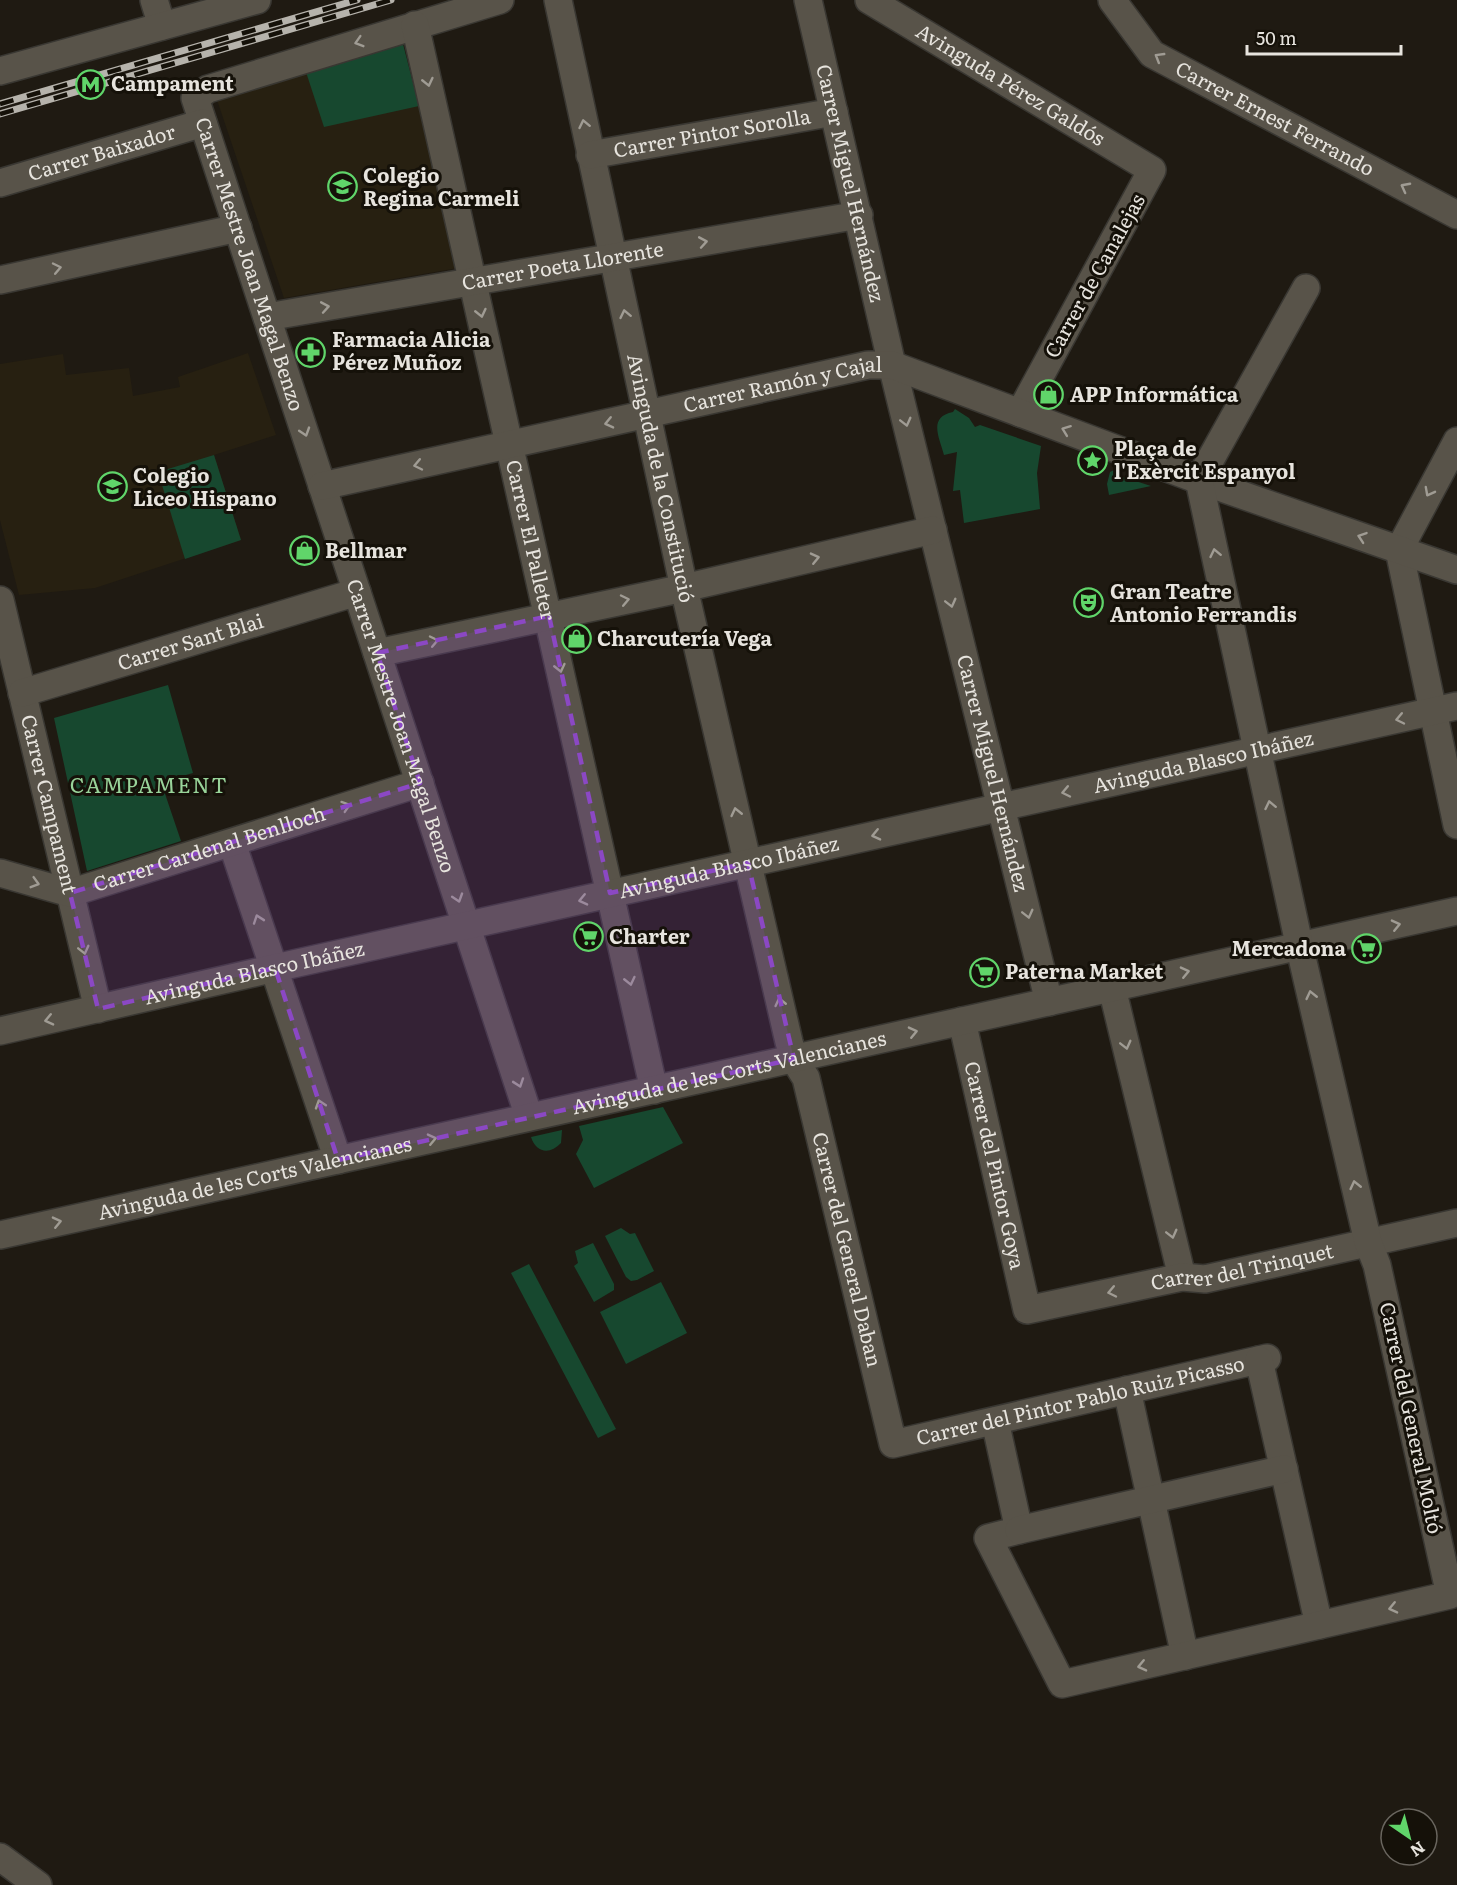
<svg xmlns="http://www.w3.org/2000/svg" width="1457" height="1885" font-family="Literata,serif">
<rect width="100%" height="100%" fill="#1f1a12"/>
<g fill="#272011">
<path d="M403,44L458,268L284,298L216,97Z"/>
<path d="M248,353L276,435L214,455L241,540L95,588L19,595L0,520V364L63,354L66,375L129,368L133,396L180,387L178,377Z"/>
</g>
<g fill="#17482f">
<path d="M403,44L419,106L324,127L306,72Z"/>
<path d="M955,409L969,418L975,427L980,425L1041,446L1037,473L1040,509L964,523L960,490L953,491L957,452L944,455C939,437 928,417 953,412Z"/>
<path d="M214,455L241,540L185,559L158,472Z"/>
<path d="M1114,470H1117L1120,476L1151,486L1109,495L1107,484L1110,472Z"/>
<path d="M168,685L193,773L161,782L181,841L87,871L54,718Z"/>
<path d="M663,1107L683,1143L594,1188L576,1154L583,1140L579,1126Z"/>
<path d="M562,1130L561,1143C550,1155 536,1153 531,1137Z"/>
<path d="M621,1228L630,1234L635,1233L654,1271L637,1280L631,1281L626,1277L605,1236Z"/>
<path d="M593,1243L614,1284V1290L594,1302L574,1266L578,1263L575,1251Z"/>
<path d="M529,1264L616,1429L598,1438L511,1273Z"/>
<path d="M661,1282L687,1333L626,1364L600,1312Z"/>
</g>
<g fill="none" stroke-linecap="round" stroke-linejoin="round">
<defs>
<g id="minor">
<path d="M154,0L162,26"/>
<path id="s1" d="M500,0L208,89L195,98L529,1117"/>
<path id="s2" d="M558,0L684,588L789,1042L794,1059L806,1078L893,1444L1267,1358"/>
<path id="s3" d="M808,0L892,365L1049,1002"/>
<path id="s4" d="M869,0L1152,170L1020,413"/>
<path id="s5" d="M1112,0L1152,54L1457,215"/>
<path id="s6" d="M415,25L654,1090"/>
<path d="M0,71L257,0"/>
<path id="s7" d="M590,155L834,112"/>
<path id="s8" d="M0,183L203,123"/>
<path d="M0,280L238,228"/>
<path id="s9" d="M267,317L859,215"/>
<path d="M1457,441L1399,550L1457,825"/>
<path d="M1199,480L1306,288"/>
<path id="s10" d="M322,486L868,365H892L1199,480L1457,570"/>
<path id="s11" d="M0,600L98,1009"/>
<path d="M377,653L684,588L933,530"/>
<path id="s12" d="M22,693L357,592"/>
<path d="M232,843L338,1160"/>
<path id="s13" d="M0,873L70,893L420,783"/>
<path d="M1112,988L1182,1277"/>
<path id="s14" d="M962,1021L1027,1310L1182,1277L1205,1279L1457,1223"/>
<path id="s15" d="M0,1031L275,968L1457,706"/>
<path id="s16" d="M0,1235L1457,911"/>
<path d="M1259,1360L1319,1625"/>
<path d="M1127,1390L1185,1656"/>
<path d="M995,1421L1019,1530L988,1538L1062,1684L1450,1595L1377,1265L1368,1242L1301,953L1199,480"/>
<path d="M1019,1530L1284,1469"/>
<path d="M0,1857L38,1885"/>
</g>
</defs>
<use href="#minor" stroke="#393732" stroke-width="30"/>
<use href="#minor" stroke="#585349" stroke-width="27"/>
<defs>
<g id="rail">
<path d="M0,104L357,0"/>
<path d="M0,114L391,0"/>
</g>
</defs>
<use href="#rail" stroke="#b6b3ac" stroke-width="7"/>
<use href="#rail" stroke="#151109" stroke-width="4.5" stroke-dasharray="14" stroke-linecap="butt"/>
</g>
<defs><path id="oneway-chevron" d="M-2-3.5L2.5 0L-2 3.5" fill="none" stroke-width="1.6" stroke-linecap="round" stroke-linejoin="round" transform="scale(1.5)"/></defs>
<g stroke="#a09c94">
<use href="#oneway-chevron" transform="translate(359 42) rotate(163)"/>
<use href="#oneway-chevron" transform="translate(1159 57) rotate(-149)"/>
<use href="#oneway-chevron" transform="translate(428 82) rotate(77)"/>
<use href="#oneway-chevron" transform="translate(584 124) rotate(-102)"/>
<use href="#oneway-chevron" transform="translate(1405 187) rotate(-152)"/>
<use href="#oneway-chevron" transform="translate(703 242) rotate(-10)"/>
<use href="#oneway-chevron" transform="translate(57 268) rotate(-12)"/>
<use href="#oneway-chevron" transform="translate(325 307) rotate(-10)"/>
<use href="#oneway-chevron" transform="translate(481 313) rotate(77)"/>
<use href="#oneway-chevron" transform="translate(625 314) rotate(-102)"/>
<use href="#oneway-chevron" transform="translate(906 422) rotate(76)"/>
<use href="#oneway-chevron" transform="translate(609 423) rotate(167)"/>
<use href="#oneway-chevron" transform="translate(1066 430) rotate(-159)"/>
<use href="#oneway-chevron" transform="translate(305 432) rotate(72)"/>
<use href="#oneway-chevron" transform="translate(418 465) rotate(168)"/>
<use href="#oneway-chevron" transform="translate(1429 492) rotate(118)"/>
<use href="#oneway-chevron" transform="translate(1362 537) rotate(-161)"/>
<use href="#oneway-chevron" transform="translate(1215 553) rotate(-102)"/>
<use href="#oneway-chevron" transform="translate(815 558) rotate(-13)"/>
<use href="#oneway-chevron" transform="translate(625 600) rotate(-12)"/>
<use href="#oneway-chevron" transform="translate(951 603) rotate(76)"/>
<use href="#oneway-chevron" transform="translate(434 641) rotate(-12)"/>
<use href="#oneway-chevron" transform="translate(560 668) rotate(77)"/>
<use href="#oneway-chevron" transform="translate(1400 719) rotate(168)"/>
<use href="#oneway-chevron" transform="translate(1066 792) rotate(168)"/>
<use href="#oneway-chevron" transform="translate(1270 805) rotate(-102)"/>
<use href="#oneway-chevron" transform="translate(346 806) rotate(-18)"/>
<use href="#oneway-chevron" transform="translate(736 812) rotate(-103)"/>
<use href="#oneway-chevron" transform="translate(876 835) rotate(167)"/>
<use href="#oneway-chevron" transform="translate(35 883) rotate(16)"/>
<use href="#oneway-chevron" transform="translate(458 898) rotate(72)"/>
<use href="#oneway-chevron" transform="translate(583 900) rotate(167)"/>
<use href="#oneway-chevron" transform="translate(1028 914) rotate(76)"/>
<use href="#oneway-chevron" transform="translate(258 919) rotate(-109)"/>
<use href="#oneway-chevron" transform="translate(1396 925) rotate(-13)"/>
<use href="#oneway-chevron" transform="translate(84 950) rotate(76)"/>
<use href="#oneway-chevron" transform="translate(1185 972) rotate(-13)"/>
<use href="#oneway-chevron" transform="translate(630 981) rotate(77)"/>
<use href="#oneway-chevron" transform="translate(1311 995) rotate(-103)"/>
<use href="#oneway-chevron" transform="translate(780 1002) rotate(-103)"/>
<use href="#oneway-chevron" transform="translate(49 1020) rotate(167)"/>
<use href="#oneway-chevron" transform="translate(913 1032) rotate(-13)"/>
<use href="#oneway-chevron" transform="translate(1126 1045) rotate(76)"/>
<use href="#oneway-chevron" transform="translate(519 1083) rotate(71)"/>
<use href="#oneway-chevron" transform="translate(320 1104) rotate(-108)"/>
<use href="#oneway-chevron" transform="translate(432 1139) rotate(-13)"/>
<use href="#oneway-chevron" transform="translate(1355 1185) rotate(-103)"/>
<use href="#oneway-chevron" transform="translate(57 1222) rotate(-13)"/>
<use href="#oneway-chevron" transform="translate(1172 1234) rotate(76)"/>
<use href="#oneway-chevron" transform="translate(1112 1292) rotate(168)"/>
<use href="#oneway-chevron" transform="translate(1393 1608) rotate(167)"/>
<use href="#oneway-chevron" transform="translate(1142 1666) rotate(167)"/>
</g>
<path fill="#8b48c4" fill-opacity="0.2" stroke="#8b48c4" stroke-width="4.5" stroke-dasharray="12 8" stroke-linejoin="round" d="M549,616L610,893L748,863L794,1059L338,1160L275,968L98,1009L70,893L420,783L377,653Z"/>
<defs>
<symbol id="metro-ring" viewBox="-11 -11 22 22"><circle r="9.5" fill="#151109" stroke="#60d56a" stroke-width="1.5"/><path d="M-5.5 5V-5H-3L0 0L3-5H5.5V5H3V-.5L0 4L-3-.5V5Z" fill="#60d56a"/></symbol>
<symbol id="school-ring" viewBox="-11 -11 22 22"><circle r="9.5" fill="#151109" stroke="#60d56a" stroke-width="1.5"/><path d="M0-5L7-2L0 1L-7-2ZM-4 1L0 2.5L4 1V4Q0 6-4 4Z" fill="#60d56a"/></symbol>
<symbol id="pharmacy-ring" viewBox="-11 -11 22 22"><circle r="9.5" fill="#151109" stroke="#60d56a" stroke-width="1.5"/><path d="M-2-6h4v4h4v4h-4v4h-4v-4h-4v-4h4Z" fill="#60d56a"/></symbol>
<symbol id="shop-ring" viewBox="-11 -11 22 22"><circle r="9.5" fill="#151109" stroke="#60d56a" stroke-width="1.5"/><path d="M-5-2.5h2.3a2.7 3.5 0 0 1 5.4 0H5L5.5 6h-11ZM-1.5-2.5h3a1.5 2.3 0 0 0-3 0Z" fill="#60d56a"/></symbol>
<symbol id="sight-ring" viewBox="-11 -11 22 22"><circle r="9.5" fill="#151109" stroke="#60d56a" stroke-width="1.5"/><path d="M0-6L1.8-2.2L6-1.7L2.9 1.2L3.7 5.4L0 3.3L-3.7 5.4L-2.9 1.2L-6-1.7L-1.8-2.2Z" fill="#60d56a"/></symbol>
<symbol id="theatre-ring" viewBox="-11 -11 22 22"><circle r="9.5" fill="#151109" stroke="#60d56a" stroke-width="1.5"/><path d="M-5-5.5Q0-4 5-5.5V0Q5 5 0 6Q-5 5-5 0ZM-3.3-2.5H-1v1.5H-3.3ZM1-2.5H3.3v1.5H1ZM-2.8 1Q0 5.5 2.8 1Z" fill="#60d56a"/></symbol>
<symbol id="supermarket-ring" viewBox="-11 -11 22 22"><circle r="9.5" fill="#151109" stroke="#60d56a" stroke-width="1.5"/><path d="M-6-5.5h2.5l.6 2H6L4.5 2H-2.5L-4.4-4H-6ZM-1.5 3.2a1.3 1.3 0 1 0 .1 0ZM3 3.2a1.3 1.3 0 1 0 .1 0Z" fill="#60d56a"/></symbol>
</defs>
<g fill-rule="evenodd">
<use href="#metro-ring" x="74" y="68" width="33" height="33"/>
<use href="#school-ring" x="326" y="170" width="33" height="33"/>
<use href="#pharmacy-ring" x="294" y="336" width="33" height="33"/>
<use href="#shop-ring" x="1032" y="378" width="33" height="33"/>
<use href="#sight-ring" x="1076" y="444" width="33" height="33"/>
<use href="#school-ring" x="96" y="470" width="33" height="33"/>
<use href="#shop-ring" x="288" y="534" width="33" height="33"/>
<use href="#theatre-ring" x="1072" y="586" width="33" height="33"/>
<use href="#shop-ring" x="560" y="622" width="33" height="33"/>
<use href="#supermarket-ring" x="572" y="920" width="33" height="33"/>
<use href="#supermarket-ring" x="1350" y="932" width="33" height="33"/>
<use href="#supermarket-ring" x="968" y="956" width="33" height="33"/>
</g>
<g text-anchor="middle" stroke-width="6" stroke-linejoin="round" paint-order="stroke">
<g font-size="20" font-weight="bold" fill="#e7e4de" stroke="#151109" text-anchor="start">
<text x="111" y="91">Campament</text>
<text x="363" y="183">Colegio<tspan x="363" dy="23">Regina Carmeli</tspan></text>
<text x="332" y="347">Farmacia Alicia<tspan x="332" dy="23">Pérez Muñoz</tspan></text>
<text x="1070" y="402">APP Informática</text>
<text x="1114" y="456">Plaça de<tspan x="1114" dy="23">l'Exèrcit Espanyol</tspan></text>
<text x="133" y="483">Colegio<tspan x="133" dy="23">Liceo Hispano</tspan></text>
<text x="325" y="558">Bellmar</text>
<text x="1110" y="599">Gran Teatre<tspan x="1110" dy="23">Antonio Ferrandis</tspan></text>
<text x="597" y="646">Charcutería Vega</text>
<text x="609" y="944">Charter</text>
<text x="1346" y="956" text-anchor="end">Mercadona</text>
<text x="1005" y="979">Paterna Market</text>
</g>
<g font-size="20" fill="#e7e4de" stroke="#151109">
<text dy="7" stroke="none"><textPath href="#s4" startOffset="165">Avinguda Pérez Galdós</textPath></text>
<text dy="7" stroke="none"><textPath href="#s5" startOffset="206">Carrer Ernest Ferrando</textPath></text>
<text dy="7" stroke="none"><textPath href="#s7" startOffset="124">Carrer Pintor Sorolla</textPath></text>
<text dy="7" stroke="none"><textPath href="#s8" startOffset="106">Carrer Baixador</textPath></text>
<text dy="7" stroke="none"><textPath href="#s3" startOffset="188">Carrer Miguel Hernández</textPath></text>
<text dy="7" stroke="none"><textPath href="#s1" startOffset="496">Carrer Mestre Joan Magal Benzo</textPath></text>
<text dy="7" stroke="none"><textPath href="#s9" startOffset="300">Carrer Poeta Llorente</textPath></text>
<text transform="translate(1095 276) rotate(-61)" y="7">Carrer de Canalejas</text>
<text dy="7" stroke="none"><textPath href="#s10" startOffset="472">Carrer Ramón y Cajal</textPath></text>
<text dy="7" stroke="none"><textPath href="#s2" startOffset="489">Avinguda de la Constitució</textPath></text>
<text dy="7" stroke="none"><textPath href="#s6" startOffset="528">Carrer El Palleter</textPath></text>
<text dy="7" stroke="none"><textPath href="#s12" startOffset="176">Carrer Sant Blai</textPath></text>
<text dy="7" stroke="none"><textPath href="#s1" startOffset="982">Carrer Mestre Joan Magal Benzo</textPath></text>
<text dy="7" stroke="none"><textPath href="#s15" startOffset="1233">Avinguda Blasco Ibáñez</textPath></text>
<text dy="7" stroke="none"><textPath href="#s3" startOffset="795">Carrer Miguel Hernández</textPath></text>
<text dy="7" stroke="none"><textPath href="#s11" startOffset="210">Carrer Campament</textPath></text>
<text dy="7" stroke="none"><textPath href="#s13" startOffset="219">Carrer Cardenal Benlloch</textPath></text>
<text dy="7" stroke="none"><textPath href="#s15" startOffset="747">Avinguda Blasco Ibáñez</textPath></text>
<text dy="7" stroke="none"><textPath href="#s15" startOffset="261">Avinguda Blasco Ibáñez</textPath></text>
<text dy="7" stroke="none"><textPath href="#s16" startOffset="747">Avinguda de les Corts Valencianes</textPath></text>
<text dy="7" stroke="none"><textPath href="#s14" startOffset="148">Carrer del Pintor Goya</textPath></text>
<text dy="7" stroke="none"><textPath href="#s16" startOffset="261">Avinguda de les Corts Valencianes</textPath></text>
<text dy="7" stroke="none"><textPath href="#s2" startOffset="1284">Carrer del General Daban</textPath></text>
<text dy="7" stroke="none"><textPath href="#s14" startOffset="516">Carrer del Trinquet</textPath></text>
<text dy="7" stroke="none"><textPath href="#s2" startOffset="1676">Carrer del Pintor Pablo Ruiz Picasso</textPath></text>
<text transform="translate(1411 1418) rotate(78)" y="7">Carrer del General Moltó</text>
</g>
<g font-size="21" letter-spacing="1.5" fill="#99d49a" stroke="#151109">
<text x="149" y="793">CAMPAMENT</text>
</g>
</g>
<g transform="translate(1409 1837) rotate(145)"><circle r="28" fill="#151109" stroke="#69655e" stroke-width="1.5"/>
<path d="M0-4.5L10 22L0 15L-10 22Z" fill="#60d56a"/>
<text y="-9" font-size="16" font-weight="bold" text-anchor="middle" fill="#e7e4de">N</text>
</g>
<path d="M1247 45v9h154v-9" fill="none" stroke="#e7e4de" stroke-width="3"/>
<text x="1256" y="45" font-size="18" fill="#e7e4de" stroke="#151109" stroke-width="4.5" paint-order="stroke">50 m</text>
</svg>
